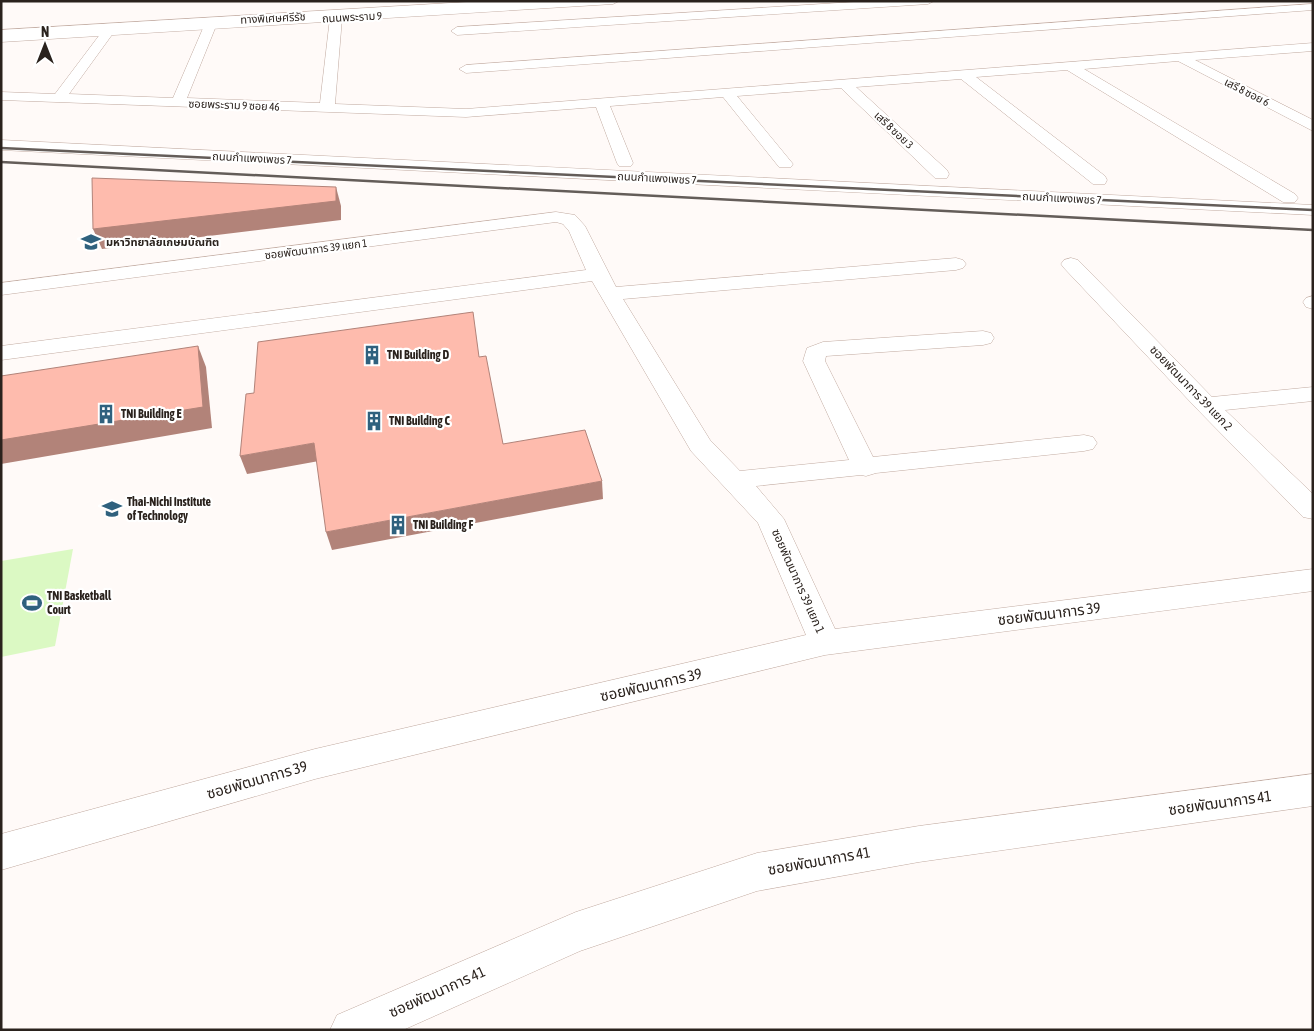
<svg xmlns="http://www.w3.org/2000/svg" width="1314" height="1031" font-family="'Asap Condensed','Noto Sans Thai',sans-serif">
<rect width="100%" height="100%" fill="#fffaf8"/>
<path fill="#dbf9c3" d="M73,549L55,646L1,657V561Z"/>
<g fill="none" stroke-linecap="round" stroke-linejoin="round">
<defs>
<g id="minor">
<path d="M870,1H934L928,4L457,35L451,31L457,27Z"/>
<path d="M1313,4V10L466,73L459,69L466,65Z"/>
<path d="M336,14L342,18L335,104L466,109L1313,43V51L1195,60L1313,120V131L1178,61L1084,69L1295,194L1298,198L1295,202H1283L1067,70L976,77L1105,176L1107,180L1105,184H1093L961,79L856,87L947,170L949,174L947,178H935L841,88L737,96L793,164L791,167H779L723,97L610,106L633,163L631,166H619L617,163L596,107L466,117L1,100V92L55,94L104,29L108,28L114,32L69,94L173,98L204,26L210,22L216,26L187,98L320,103L330,18Z"/>
<path d="M1,140L1313,205V215L1,150Z"/>
<path d="M556,212L575,215L585,226L616,287L956,258L963,260L966,264L963,268L956,270L623,299L710,440L740,471L849,460L803,361L807,348L823,342L983,331L991,333L994,338L991,343L983,345L826,356L825,361L873,457L1084,435L1093,437L1097,443L1093,449L1084,451L876,473L866,476L861,475L756,486L784,519L835,629L1313,569V591L825,655L315,779L1,870V834L315,749L806,635L758,523L691,451L592,281L1,360V346L586,270L569,231L563,224L556,222L1,295V283Z"/>
<path d="M1071,258L1078,260L1212,397L1313,387V401L1225,410L1313,494V519L1303,517L1198,410L1064,268L1061,264L1064,260Z"/>
<path d="M1313,296V309L1306,307L1303,302L1306,298Z"/>
<path d="M1313,774V806L919,862L757,891L580,951L403,1030H330L337,1015L576,912L757,853L919,826Z"/>
</g>
<path id="primary" d="M552,1H619L613,4L1,42V34Z"/>
<path id="motorway" d="M484,1H551L545,4L1,38V30Z"/>
</defs>
<use href="#minor" stroke="#c1aaa0" stroke-width="1"/>
<use href="#primary" stroke="#c1aaa0" stroke-width="1"/>
<use href="#motorway" stroke="#c1aaa0" stroke-width="1"/>
<use href="#minor" fill="#fff" fill-rule="evenodd"/>
<use href="#primary" fill="#fff" fill-rule="evenodd"/>
<use href="#motorway" fill="#fff" fill-rule="evenodd"/>
<g stroke="#645d59" stroke-width="2.5">
<path d="M1,148L1313,210"/>
<path d="M1,162L1313,230"/>
</g>
</g>
<g fill="#b28379">
<path d="M336,187L341,206V220L102,249L93,229Z"/>
<path d="M198,346L206,367L212,428L1,464V440Z"/>
<path d="M314,443L319,461L247,474L240,456Z"/>
<path d="M602,481L603,499L332,550L326,532Z"/>
</g>
<g fill="#febbad" stroke="#b28379">
<path d="M92,178L336,187V201L93,229Z"/>
<path d="M473,312L479,357L486,356L503,444L585,430L602,481L326,532L314,443L240,456L246,394L254,393L258,342Z"/>
<path d="M198,346L203,407L1,440V376Z"/>
</g>
<defs>
<symbol id="university-bare" viewBox="-9 -9 18 18"><path d="M0-5L7-2L0 1L-7-2ZM-4 1L0 2.5L4 1V4Q0 6-4 4Z" fill="#2f617e" stroke="#fff" stroke-width="2.5" paint-order="stroke"/></symbol>
<symbol id="building-bare" viewBox="-9 -9 18 18"><path d="M-4-6H4V6H1V3H-1V6H-4ZM-2.5-4.3h1.7v1.8h-1.7ZM.8-4.3h1.7v1.8H.8ZM-2.5-1h1.7V.8h-1.7ZM.8-1h1.7V.8H.8Z" fill="#2f617e" stroke="#fff" stroke-width="2.5" paint-order="stroke"/></symbol>
<symbol id="school-bare" viewBox="-9 -9 18 18"><path d="M0-5L7-2L0 1L-7-2ZM-4 1L0 2.5L4 1V4Q0 6-4 4Z" fill="#2f617e" stroke="#fff" stroke-width="2.5" paint-order="stroke"/></symbol>
<symbol id="stadium-bare" viewBox="-9 -9 18 18"><path d="M0-5a6.5 5 0 1 0 0 10a6.5 5 0 1 0 0-10ZM-3.5-1.8h7v3.6h-7Z" fill="#2f617e" stroke="#fff" stroke-width="2.5" paint-order="stroke"/></symbol>
</defs>
<g fill-rule="evenodd">
<use href="#university-bare" x="77" y="228" width="28" height="28"/>
<use href="#building-bare" x="358" y="341" width="28" height="28"/>
<use href="#building-bare" x="92" y="400" width="28" height="28"/>
<use href="#building-bare" x="360" y="407" width="28" height="28"/>
<use href="#school-bare" x="98" y="495" width="28" height="28"/>
<use href="#building-bare" x="384" y="511" width="28" height="28"/>
<use href="#stadium-bare" x="18" y="589" width="28" height="28"/>
</g>
<g text-anchor="middle" stroke-width="4.5" stroke-linejoin="round" paint-order="stroke">
<g font-size="11" fill="#2a221d" stroke="#fff">
<text transform="translate(352 17) rotate(-3)" y="4">ถนนพระราม 9</text>
<text transform="translate(273 18) rotate(-3)" y="4">ทางพิเศษศรีรัช</text>
<text transform="translate(1247 92) rotate(27)" y="4">เสรี 8 ซอย 6</text>
<text transform="translate(234 105) rotate(2)" y="4">ซอยพระราม 9 ซอย 46</text>
<text transform="translate(894 130) rotate(43)" y="4">เสรี 8 ซอย 3</text>
<text transform="translate(252 158) rotate(3)" y="4">ถนนกำแพงเพชร 7</text>
<text transform="translate(657 178) rotate(3)" y="4">ถนนกำแพงเพชร 7</text>
<text transform="translate(1062 198) rotate(3)" y="4">ถนนกำแพงเพชร 7</text>
<text transform="translate(316 249) rotate(-7)" y="4">ซอยพัฒนาการ 39 แยก 1</text>
</g>
<g font-size="11" font-weight="bold" fill="#2a221d" stroke="#fff" text-anchor="start">
<text x="106" y="246">มหาวิทยาลัยเกษมบัณฑิต</text>
</g>
<g font-size="12" font-weight="bold" fill="#2a221d" stroke="#fff" text-anchor="start">
<text x="387" y="359">TNI Building D</text>
<text x="121" y="418">TNI Building E</text>
<text x="389" y="425">TNI Building C</text>
<text x="127" y="506">Thai-Nichi Institute<tspan x="127" dy="14">of Technology</tspan></text>
<text x="413" y="529">TNI Building F</text>
<text x="47" y="600">TNI Basketball<tspan x="47" dy="14">Court</tspan></text>
</g>
<g font-size="12" fill="#2a221d" stroke="#fff">
<text transform="translate(1191 388) rotate(46)" y="4">ซอยพัฒนาการ 39 แยก 2</text>
<text transform="translate(798 581) rotate(66)" y="4">ซอยพัฒนาการ 39 แยก 1</text>
</g>
<g font-size="15" fill="#2a221d" stroke="#fff">
<text transform="translate(1049 614) rotate(-7)" y="5">ซอยพัฒนาการ 39</text>
<text transform="translate(651 685) rotate(-13)" y="5">ซอยพัฒนาการ 39</text>
<text transform="translate(257 780) rotate(-16)" y="5">ซอยพัฒนาการ 39</text>
<text transform="translate(1220 803) rotate(-8)" y="5">ซอยพัฒนาการ 41</text>
<text transform="translate(819 861) rotate(-10)" y="5">ซอยพัฒนาการ 41</text>
<text transform="translate(437 992) rotate(-24)" y="5">ซอยพัฒนาการ 41</text>
</g>
</g>
<rect width="1314" height="1031" fill="none" stroke="#2a221d" stroke-width="5"/>
<g transform="translate(45 45)" stroke="#ffffff" stroke-width="4" paint-order="stroke">
<path d="M0-4L9 19L0 12L-9 19Z" fill="#2a221d"/>
<text y="-8" font-size="14" font-weight="bold" text-anchor="middle" fill="#2a221d">N</text>
</g>
</svg>
